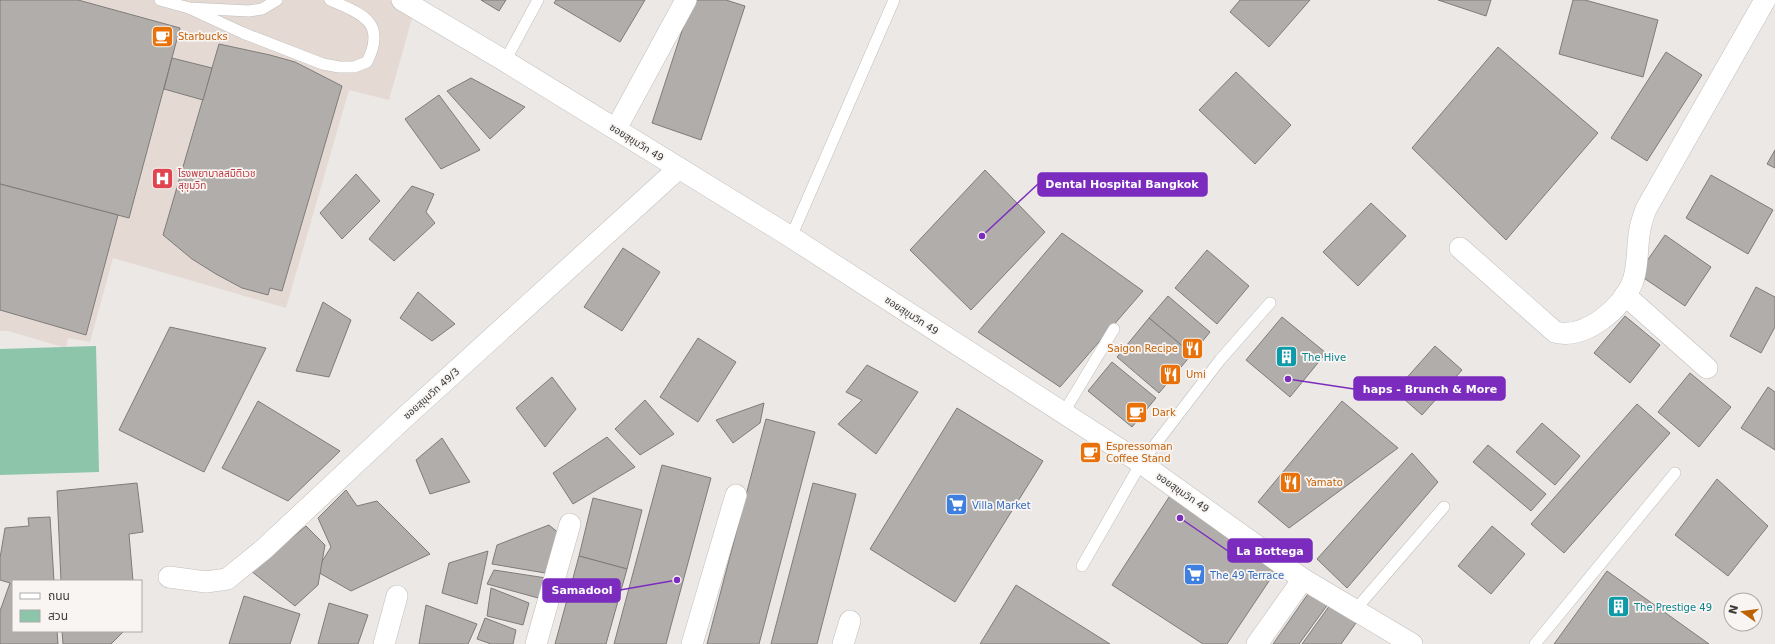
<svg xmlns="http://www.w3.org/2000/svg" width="1775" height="644" font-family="'DejaVu Sans','Noto Sans Thai',sans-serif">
<rect width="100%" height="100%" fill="#ebe8e6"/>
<path fill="#e4d9d3" d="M0,0H409L416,4L389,100L349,90L286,308L113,258L90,342L68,338L66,348L8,331H0Z"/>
<path fill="#8cc5a9" d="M96,346L99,472L0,475V349Z"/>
<g fill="#b1adab" stroke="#7e7c7a">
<path d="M0,0H78L180,28L129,218L0,184Z"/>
<path d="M481,0H506L499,11Z"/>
<path d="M556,0H645L620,42L554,3Z"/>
<path d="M692,0H726L745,6L701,140L652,123Z"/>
<path d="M1240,0H1310L1269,47L1230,12Z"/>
<path d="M1438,0H1491L1486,16Z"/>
<path d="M1573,0H1585L1658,20L1643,77L1559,54Z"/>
<path d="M219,44L270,55L295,62L342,86L282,291L270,288L268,295L242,288L216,274L192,259L163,235Z"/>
<path d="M1498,47L1598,133L1506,240L1412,148Z"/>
<path d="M1666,52L1702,75L1647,161L1611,138Z"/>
<path d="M172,58L212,68L203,100L164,89Z"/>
<path d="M1236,72L1291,125L1255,164L1199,110Z"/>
<path d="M471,78L525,107L490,139L447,91Z"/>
<path d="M439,95L480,150L441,169L405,119Z"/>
<path d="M1775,150V168L1767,164Z"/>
<path d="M985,170L1045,232L971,310L910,250Z"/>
<path d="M356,174L380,201L342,239L320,213Z"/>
<path d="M1711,175L1773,210L1748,254L1686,218Z"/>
<path d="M0,184L118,215L86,335L0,310Z"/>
<path d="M412,186L434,194L426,212L435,223L394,261L369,239Z"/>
<path d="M1371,203L1406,236L1358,286L1323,252Z"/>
<path d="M1062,233L1143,291L1060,387L978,332Z"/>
<path d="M1665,235L1711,267L1685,306L1638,274Z"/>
<path d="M623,248L660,272L622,331L584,307Z"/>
<path d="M1207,250L1249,286L1217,324L1175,288Z"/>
<path d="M1756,287L1775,297V327L1761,353L1730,336Z"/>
<path d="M418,292L455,324L432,341L400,318Z"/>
<path d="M1168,296L1210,332L1192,354L1149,318Z"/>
<path d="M323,302L351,320L329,377L296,371Z"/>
<path d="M1625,316L1660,345L1630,383L1594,353Z"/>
<path d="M1282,317L1326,353L1290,397L1246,360Z"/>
<path d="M1149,318L1192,354L1159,393L1117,357Z"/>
<path d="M170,327L266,348L204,472L119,430Z"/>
<path d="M698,338L736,362L698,422L660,397Z"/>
<path d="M1435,346L1462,370L1422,415L1395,391Z"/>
<path d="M1112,362L1156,398L1132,427L1088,391Z"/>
<path d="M867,365L918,392L876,454L838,424L862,400L846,392Z"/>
<path d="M1690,373L1731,407L1699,447L1658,412Z"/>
<path d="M552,377L576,409L545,447L516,408Z"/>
<path d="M1768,387L1775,392V450L1741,428Z"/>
<path d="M645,400L674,434L640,455L615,429Z"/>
<path d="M258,401L340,451L288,501L222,468Z"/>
<path d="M1342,401L1398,448L1289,528L1258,502Z"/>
<path d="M764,403L760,423L733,443L716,420Z"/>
<path d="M1637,404L1670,433L1564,553L1531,524Z"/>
<path d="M957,408L1043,461L955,602L870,549Z"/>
<path d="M766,419L815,432L759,644H707Z"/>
<path d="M1542,423L1580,456L1555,485L1516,452Z"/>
<path d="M607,437L635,467L573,504L553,473Z"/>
<path d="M442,438L470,482L430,494L416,460Z"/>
<path d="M1488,445L1546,494L1531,511L1473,462Z"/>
<path d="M1412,453L1438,482L1347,588L1317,559Z"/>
<path d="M662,465L711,478L666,644H614Z"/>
<path d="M1717,479L1768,526L1728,576L1675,535Z"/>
<path d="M137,483L143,532L129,534L133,581H61L57,491Z"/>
<path d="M813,483L856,494L817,644H771Z"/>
<path d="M346,490L357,506L377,501L430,554L351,591L316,571L331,547L318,518Z"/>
<path d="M1173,491L1279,566L1227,644H1203L1112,585Z"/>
<path d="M593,498L642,510L627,569L579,556Z"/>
<path d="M50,517L54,581H13V631H57L58,644H0V611L10,583L0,580V558L5,528L29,526L28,518Z"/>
<path d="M549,525L561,535L545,573L492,564L497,545Z"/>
<path d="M306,526L325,545L318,585L295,606L251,571Z"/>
<path d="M1492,526L1525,554L1491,594L1458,566Z"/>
<path d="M488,551L477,604L442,593L449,563Z"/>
<path d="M579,556L627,569L606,644H555Z"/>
<path d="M494,570L546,578L542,599L487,584Z"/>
<path d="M1607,571L1709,644H1554Z"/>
<path d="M1016,585L1110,644H980Z"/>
<path d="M491,588L529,603L523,625L487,616Z"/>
<path d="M1310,591L1331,600L1299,644H1273Z"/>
<path d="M244,596L300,614L290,644H229Z"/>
<path d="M329,603L368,615L358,644H318Z"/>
<path d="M426,605L477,624L468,644H419Z"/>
<path d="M1330,605L1356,623L1341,644H1302Z"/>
<path d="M485,618L516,630L513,644H491L477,639Z"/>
<path d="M62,631H124L111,644H63Z"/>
</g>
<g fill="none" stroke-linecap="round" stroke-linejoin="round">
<defs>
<g id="service">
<path d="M160,0L189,8L249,11L262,9L277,0"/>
<path d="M189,8L243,33L323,64L339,67H354L367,62C387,22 362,14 330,0"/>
<path d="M505,61L538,0"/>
<path d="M791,237L894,0"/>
<path d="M1064,412L1114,329"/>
<path d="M1082,566L1141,463L1220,360L1270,303"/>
<path d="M1355,610L1444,507"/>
<path d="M1535,644L1675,473"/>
</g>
<g id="minor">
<path d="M402,0L505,61L791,237L1141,463L1303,579L1412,644"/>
<path d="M616,129L686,0"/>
<path d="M1460,248L1555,332C1585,340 1623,308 1633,281C1638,266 1637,250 1639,235C1640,226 1643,217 1646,209L1765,0"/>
<path d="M1625,295L1707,368"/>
<path d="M169,577L206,582L227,579L264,549L403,419L679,168"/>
<path d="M384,644L397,596"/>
<path d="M536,644L570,524"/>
<path d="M692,644L736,495"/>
<path d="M843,644L850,621"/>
<path d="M1257,644L1303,579"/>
</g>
</defs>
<use href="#service" stroke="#c1bebc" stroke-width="12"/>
<use href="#minor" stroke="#c1bebc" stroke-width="22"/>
<use href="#service" stroke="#fff" stroke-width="11"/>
<use href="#minor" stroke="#fff" stroke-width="21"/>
</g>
<defs>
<symbol id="cafe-square" viewBox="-11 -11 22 22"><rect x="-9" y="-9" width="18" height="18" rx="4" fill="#e8710a" stroke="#f8f5f3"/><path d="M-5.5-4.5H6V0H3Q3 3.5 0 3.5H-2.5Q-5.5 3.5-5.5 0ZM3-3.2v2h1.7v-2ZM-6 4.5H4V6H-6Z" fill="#fff"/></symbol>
<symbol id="hospital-square" viewBox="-11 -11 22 22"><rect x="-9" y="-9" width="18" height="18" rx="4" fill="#e0444e" stroke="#f8f5f3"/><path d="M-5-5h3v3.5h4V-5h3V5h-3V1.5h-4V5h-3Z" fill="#fff"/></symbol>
<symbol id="restaurant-square" viewBox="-11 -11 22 22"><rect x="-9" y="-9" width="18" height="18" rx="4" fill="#e8710a" stroke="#f8f5f3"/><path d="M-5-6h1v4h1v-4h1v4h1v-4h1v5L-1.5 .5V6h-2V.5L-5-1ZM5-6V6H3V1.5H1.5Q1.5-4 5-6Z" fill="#fff"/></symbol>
<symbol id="building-square" viewBox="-11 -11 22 22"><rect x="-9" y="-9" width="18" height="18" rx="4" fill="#0f9aa8" stroke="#f8f5f3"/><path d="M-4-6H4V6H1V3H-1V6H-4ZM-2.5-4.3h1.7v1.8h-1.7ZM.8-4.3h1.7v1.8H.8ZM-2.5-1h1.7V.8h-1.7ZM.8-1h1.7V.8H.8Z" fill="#fff"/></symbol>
<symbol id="supermarket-square" viewBox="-11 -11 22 22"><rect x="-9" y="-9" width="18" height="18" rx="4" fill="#3f7fe0" stroke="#f8f5f3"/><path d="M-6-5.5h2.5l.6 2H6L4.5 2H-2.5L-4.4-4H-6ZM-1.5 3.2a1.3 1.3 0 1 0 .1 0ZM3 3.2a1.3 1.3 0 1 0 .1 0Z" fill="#fff"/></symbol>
</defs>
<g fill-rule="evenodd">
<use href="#cafe-square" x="150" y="24" width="25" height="25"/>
<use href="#hospital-square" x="150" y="166" width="25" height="25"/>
<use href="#restaurant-square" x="1180" y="336" width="25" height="25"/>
<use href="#building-square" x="1274" y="344" width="25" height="25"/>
<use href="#restaurant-square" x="1158" y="362" width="25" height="25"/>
<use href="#cafe-square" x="1124" y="400" width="25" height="25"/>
<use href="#cafe-square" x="1078" y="440" width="25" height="25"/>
<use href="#restaurant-square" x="1278" y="470" width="25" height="25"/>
<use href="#supermarket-square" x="944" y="492" width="25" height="25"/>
<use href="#supermarket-square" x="1182" y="562" width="25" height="25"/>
<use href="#building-square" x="1606" y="594" width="25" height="25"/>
</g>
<g text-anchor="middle" stroke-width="3.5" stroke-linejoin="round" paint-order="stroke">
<g font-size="10" fill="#c56008" stroke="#f8f5f3" text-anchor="start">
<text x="178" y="40">Starbucks</text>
<text x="1178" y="352" text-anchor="end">Saigon Recipe</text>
<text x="1186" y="378">Umi</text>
<text x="1152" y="416">Dark</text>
<text x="1106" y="450">Espressoman<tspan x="1106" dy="12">Coffee Stand</tspan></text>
<text x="1306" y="486">Yamato</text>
</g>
<g font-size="10" fill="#3b3a39" stroke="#f8f5f3">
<text transform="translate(637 142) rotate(32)" y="4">ซอยสุขุมวิท 49</text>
<text transform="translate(912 315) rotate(33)" y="4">ซอยสุขุมวิท 49</text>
<text transform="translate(431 393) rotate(-42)" y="4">ซอยสุขุมวิท 49/3</text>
<text transform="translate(1183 492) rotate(35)" y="4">ซอยสุขุมวิท 49</text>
</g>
<g font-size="10" fill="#be3a42" stroke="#f8f5f3" text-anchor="start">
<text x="178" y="177">โรงพยาบาลสมิติเวช<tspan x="178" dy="12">สุขุมวิท</tspan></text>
</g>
<g font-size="10" fill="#0d838f" stroke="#f8f5f3" text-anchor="start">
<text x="1302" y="361">The Hive</text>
<text x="1634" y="611">The Prestige 49</text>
</g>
<g font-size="10" fill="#366cbe" stroke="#f8f5f3" text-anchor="start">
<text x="972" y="509">Villa Market</text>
<text x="1210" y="579">The 49 Terrace</text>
</g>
</g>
<path fill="none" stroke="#7b2cbf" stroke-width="1.5" d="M982 236L1038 184M1288 379L1354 389M1180 518L1228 551M677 580L620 590"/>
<g fill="#7b2cbf" stroke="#f8f5f3" stroke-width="1.5">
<circle cx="982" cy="236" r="4"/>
<circle cx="1288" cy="379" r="4"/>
<circle cx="1180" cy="518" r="4"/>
<circle cx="677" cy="580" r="4"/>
</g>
<g fill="#7b2cbf" stroke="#7b2cbf" stroke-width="1.5">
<rect x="1038" y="173" width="169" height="23" rx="4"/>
<rect x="1354" y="377" width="151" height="23" rx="4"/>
<rect x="1228" y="539" width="84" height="23" rx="4"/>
<rect x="543" y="579" width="77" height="23" rx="4"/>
</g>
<g font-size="11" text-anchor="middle" font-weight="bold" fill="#fff">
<text x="1122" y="188">Dental Hospital Bangkok</text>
<text x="1430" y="393">haps - Brunch &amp; More</text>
<text x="1270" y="555">La Bottega</text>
<text x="582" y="594">Samadool</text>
</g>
<rect x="12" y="580" width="130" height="52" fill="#f8f5f3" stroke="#acaaa9"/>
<rect x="20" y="593" width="20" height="6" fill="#ffffff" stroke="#acaaa9"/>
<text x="48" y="600" font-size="12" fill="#3b3a39">ถนน</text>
<rect x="20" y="610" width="20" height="12" fill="#8cc5a9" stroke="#acaaa9"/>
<text x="48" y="620" font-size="12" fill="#3b3a39">สวน</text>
<g transform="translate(1743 612) rotate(284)"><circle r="19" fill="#f8f5f3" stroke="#acaaa9"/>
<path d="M0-3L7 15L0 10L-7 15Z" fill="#bc6201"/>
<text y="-6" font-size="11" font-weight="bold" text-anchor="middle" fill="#3b3a39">N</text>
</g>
</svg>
